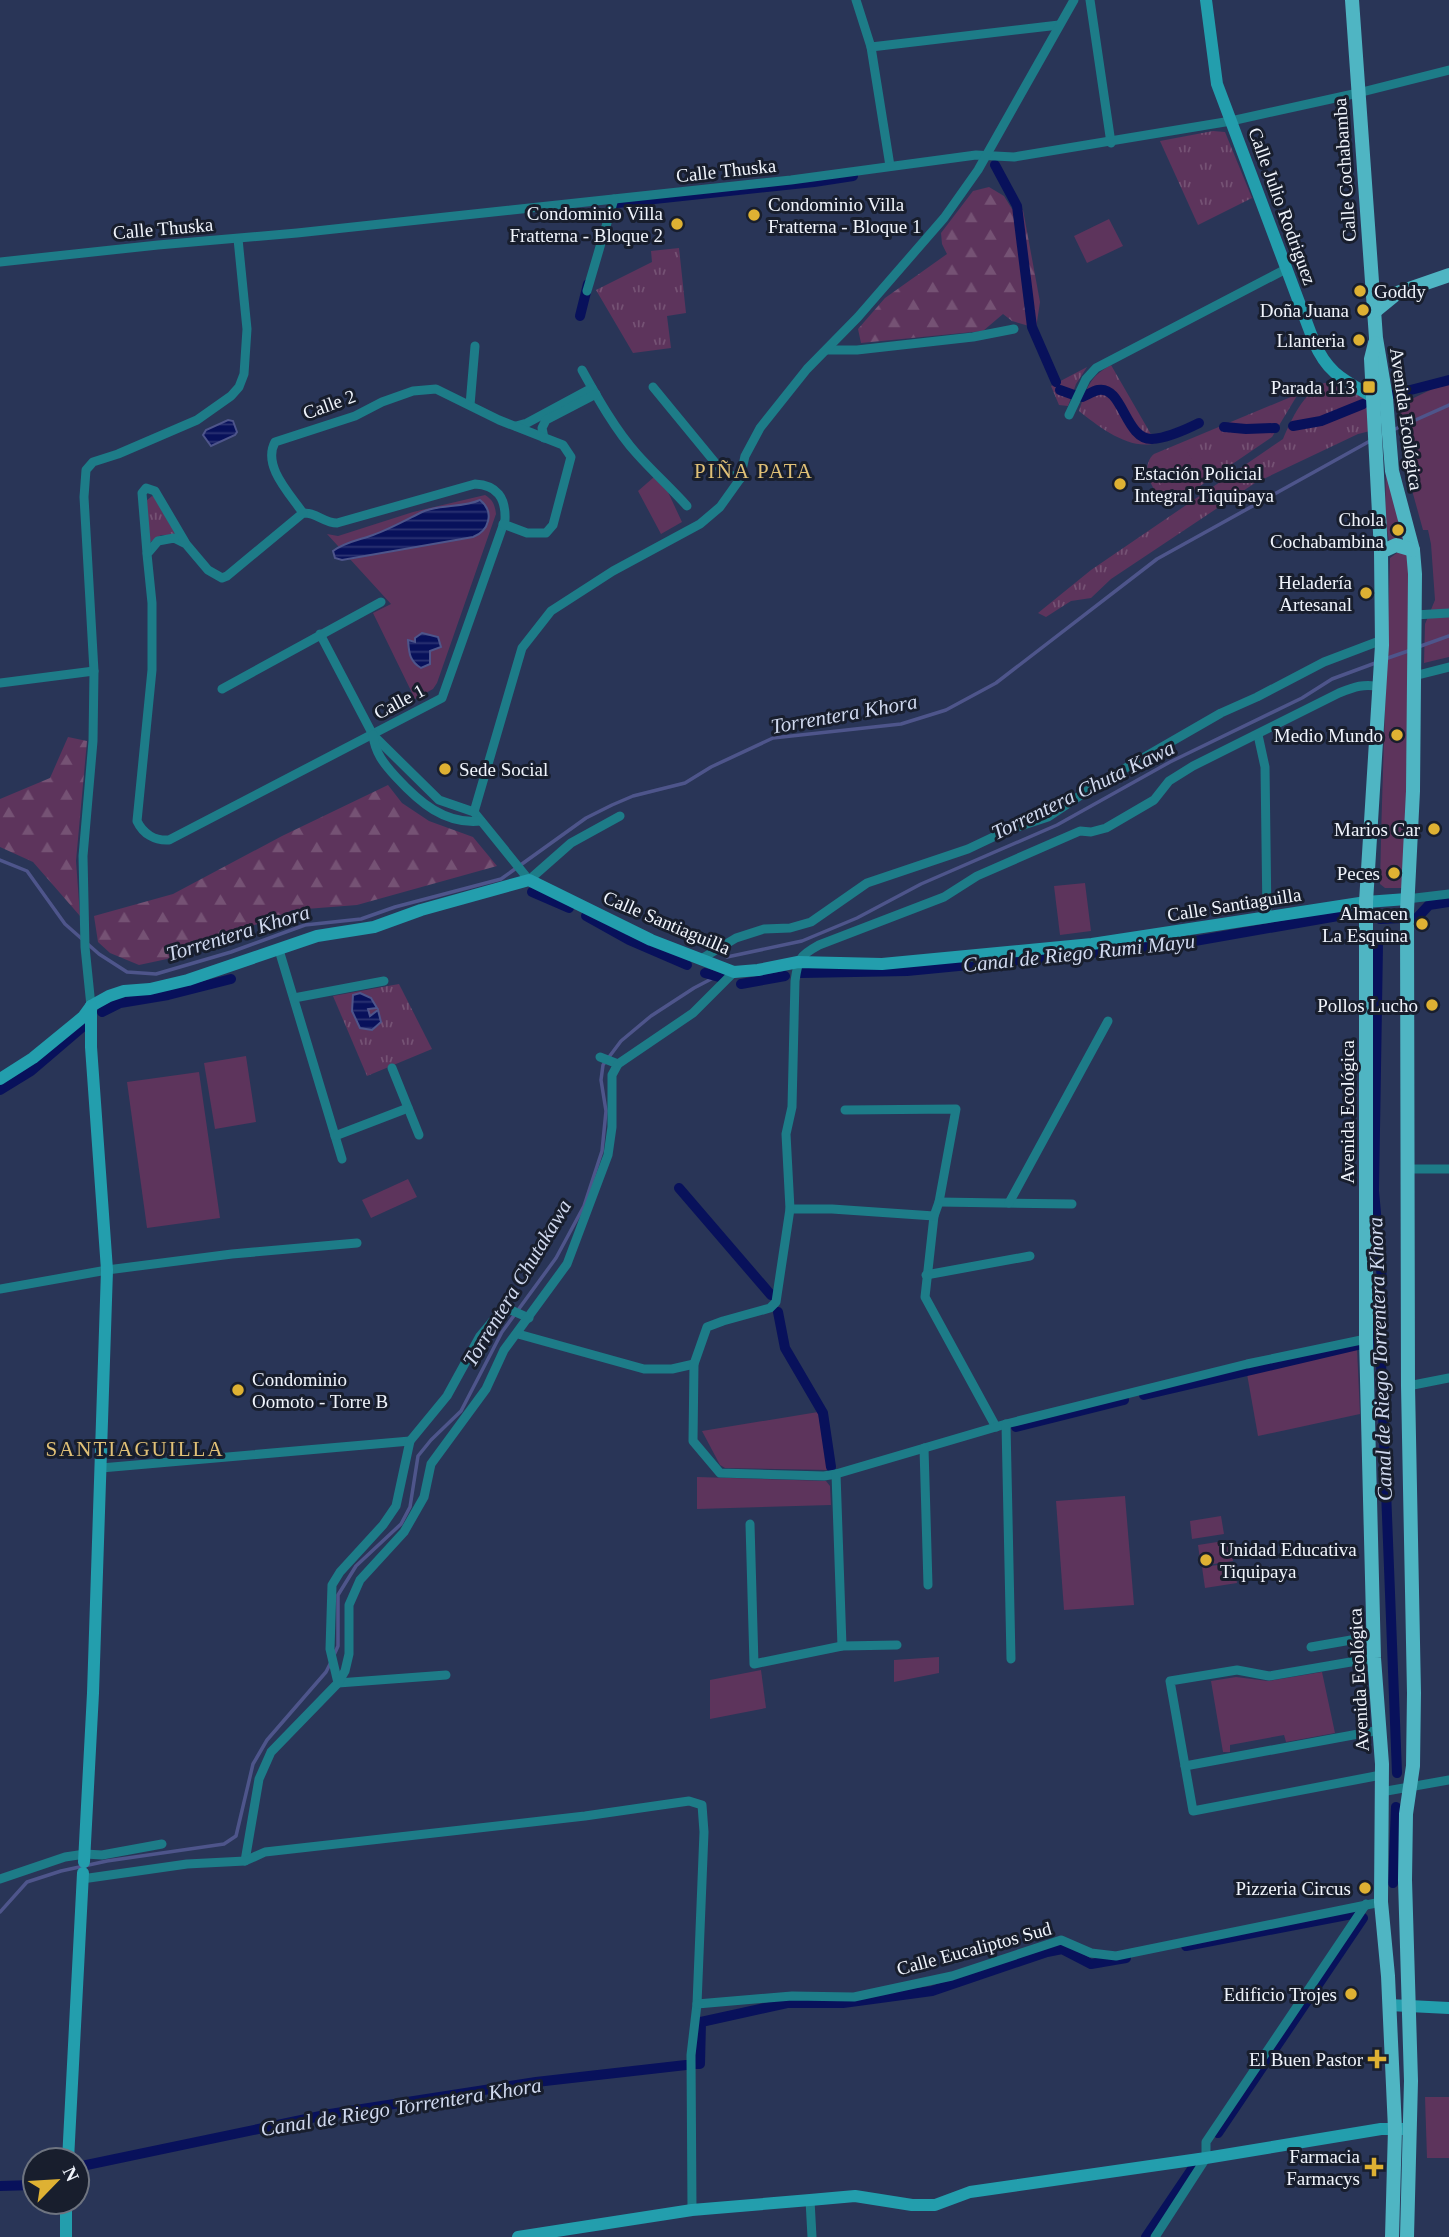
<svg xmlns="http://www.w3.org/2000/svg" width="1449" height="2237" font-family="'Times New Roman',serif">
<defs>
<pattern id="grass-tufts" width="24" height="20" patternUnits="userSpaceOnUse" patternTransform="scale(1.75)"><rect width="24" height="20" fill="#5d345c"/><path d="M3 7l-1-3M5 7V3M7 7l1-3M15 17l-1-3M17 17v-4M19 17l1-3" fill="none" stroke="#755274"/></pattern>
<pattern id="forest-firs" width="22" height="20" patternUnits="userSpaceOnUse" patternTransform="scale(1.75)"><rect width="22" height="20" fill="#5d345c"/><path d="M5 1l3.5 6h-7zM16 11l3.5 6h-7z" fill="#755274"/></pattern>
<pattern id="water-rules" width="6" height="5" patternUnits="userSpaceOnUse" patternTransform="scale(1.75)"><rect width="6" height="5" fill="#08115b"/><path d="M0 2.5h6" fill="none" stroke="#2c3473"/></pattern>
</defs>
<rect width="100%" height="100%" fill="#293557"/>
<g fill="url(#grass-tufts)">
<path d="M1213,131L1225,132L1252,198L1198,225L1160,141Z"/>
<path d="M679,248L686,313L667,316L671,348L633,353L596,290L652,262L651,251Z"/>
<path d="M1111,365L1156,443C1130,451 1099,427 1079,411C1087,388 1089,377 1111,365Z"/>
<path d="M1087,367L1076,384L1068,406L1059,405L1051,386Z"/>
<path d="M1324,383H1338L1369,398L1370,431L1358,434L1255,483L1111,579L1091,598L1071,601L1046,617L1038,613L1091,570L1283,439C1292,418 1303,394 1324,383Z"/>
<path d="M1298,394L1272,437L1178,501L1168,504C1154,494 1138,468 1154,454Z"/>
<path d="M152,496L157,498L178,535H161L149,543L146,501Z"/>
<path d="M399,984L432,1049L367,1076L333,996Z"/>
</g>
<g fill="url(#forest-firs)">
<path d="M989,187L1004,196L1012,209L1023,210L1040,302L1036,328L1012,321L1003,314L983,331L861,343L858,329L885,298L947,254L942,244L941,233L973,191Z"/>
<path d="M68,737L87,741L76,861L80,916L33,862L0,847V799L50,778Z"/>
<path d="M388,785L402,803L429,821L473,837L497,866L357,905L293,910L167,959L139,965L110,953L98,942L94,916L173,894L282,836Z"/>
</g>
<g fill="#5d345c">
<path d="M1109,219L1123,246L1087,263L1074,236Z"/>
<path d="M1449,381V657L1424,663L1425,624L1435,600L1431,544L1428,530H1423L1410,483L1414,481L1408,459L1399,405Z"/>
<path d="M1186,450L1202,474L1168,496L1153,472Z"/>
<path d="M1386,463L1408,539L1400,538L1389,542L1385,516Z"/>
<path d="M654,477L668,492L682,522L661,534L638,491Z"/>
<path d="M485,495C493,500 495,505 496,514L437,683L433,689L415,699L373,613L391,604L327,534L338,536L413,512Z"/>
<path d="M1398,552L1410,556L1406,884L1402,888H1385L1380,884C1382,775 1387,667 1390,558Z"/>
<path d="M1085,883L1091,931L1060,935L1054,886Z"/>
<path d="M246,1056L256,1122L215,1129L204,1063Z"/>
<path d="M199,1072L220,1218L147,1228L127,1082Z"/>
<path d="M408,1179L417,1197L371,1218L362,1200Z"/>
<path d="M1357,1348L1360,1414L1258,1436L1247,1374Z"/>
<path d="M818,1412L828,1470L725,1468L720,1465L702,1431Z"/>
<path d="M697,1477L826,1481L830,1486L831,1505L697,1509Z"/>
<path d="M1125,1496L1134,1605L1064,1610L1056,1501Z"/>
<path d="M1221,1516L1224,1534L1192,1539L1190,1521Z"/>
<path d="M1230,1540L1233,1561L1201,1566L1198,1545Z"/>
<path d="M1234,1563L1237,1583L1205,1588L1202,1567Z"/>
<path d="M939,1657V1673L894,1682V1660Z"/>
<path d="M761,1670L766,1708L710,1719V1680Z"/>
<path d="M1322,1672L1335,1733L1286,1742L1284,1735L1230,1745V1752H1223L1211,1681L1236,1677L1268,1681Z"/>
<path d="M1425,2097H1449V2158H1427Z"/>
</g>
<g fill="url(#water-rules)" stroke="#4e558b" stroke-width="2">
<path d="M228,420L233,421L237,432L235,435L211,446L203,435L206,430Z"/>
<path d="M480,500C495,512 489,531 473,537L342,560L335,558L333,551C345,542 359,540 373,535C390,529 406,520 422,512C439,504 463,508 480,500Z"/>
<path d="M422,633L438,637L441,647L430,651V664L421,668C409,661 409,652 408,640L415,642V638Z"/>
<path d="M360,993L371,998L377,1008L368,1009L370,1016L378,1010L381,1022L372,1030L360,1028L352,1011L353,995Z"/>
</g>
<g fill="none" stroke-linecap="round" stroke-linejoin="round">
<g stroke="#4e558b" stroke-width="3.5">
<path d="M1393,430L1449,405"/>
<path d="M1418,647L1449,636"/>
<path d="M1385,659L1411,650"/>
<path d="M0,860L27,871L65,924L99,954L127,972L156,974L231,952L305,925L361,919L395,907L501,879L586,818L612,805L633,796L685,783L711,767L773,738L901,724L946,710L996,683L1157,559L1370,441"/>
<path d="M727,957L802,941L857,918L921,884L1057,825L1170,762L1302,698L1332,679L1378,662"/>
<path d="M334,1655L338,1646V1595L356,1566L401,1524L410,1507L418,1456L431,1440L461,1411L502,1332L556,1258L584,1206L602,1151L606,1111L601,1080L603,1065L621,1041L651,1016L694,988L717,976"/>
<path d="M0,1912L27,1882L61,1871L107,1861L224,1844L236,1836L253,1764L267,1740L326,1672L331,1662"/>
</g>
<g stroke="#08115b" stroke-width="10">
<path d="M995,165L1017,206L1032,327L1056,382"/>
<path d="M617,203L814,182L853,176"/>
<path d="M580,316L588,284"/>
<path d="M1060,390L1074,395"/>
<path d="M1395,394L1449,380"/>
<path d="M1082,397C1087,395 1093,391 1098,390C1123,385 1125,440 1152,439C1168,438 1185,430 1199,423"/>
<path d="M1293,426L1321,421L1363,404"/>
<path d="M1224,427L1246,429L1275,428"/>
<path d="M532,892L569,908"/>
<path d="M586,916L629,940L687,965"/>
<path d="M1417,918L1429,905L1449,902"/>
<path d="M1380,919L1402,918"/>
<path d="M1378,944L1374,1191L1382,1280L1377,1301V1341L1381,1362L1397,1773"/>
<path d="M705,973L726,979"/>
<path d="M801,973L907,971L1172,945L1355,913"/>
<path d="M741,984L785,976"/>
<path d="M102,1012L120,1003L168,995L231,979"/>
<path d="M0,1090L31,1071L86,1024"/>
<path d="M679,1188L771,1295"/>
<path d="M778,1312L785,1348L823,1413L831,1467"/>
<path d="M1144,1395L1358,1345"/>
<path d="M1016,1427L1124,1400"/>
<path d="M1393,1883L1396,1807"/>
<path d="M1186,1946L1352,1914"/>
<path d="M694,2064H700L701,2022L787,2003H843L932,1991L1047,1952L1062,1949L1091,1964L1126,1958"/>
<path d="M1218,2133L1363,1918"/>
<path d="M77,2167L330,2114L536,2082L686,2065"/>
<path d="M0,2186L35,2185"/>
<path d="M1146,2237L1192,2169"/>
</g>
<g stroke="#1d7c88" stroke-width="9">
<path d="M856,0L871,47L890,166"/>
<path d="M1090,0L1111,143"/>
<path d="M871,47L1059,25"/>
<path d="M0,262L158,245L297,233L791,180L976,155L1014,157L1231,121L1358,93L1449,70"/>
<path d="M587,291L614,199"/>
<path d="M827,350H857L973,337L1014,329"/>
<path d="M582,370C597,397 616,431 637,454C653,472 671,488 687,506"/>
<path d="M653,387L722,471L740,479"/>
<path d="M470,405L475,346"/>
<path d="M1069,415L1086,379L1096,368L1286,269"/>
<path d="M516,426L527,423L592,388"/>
<path d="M544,438L542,428L546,420L596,394"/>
<path d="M475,484C497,485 506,498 505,520L442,698L169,840C155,841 143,834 137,821L152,670V603L147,554L158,541L174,538L186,544L208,570L222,578L227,576L303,513C316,512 324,523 337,523Z"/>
<path d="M303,513C290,494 262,466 275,442L355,416L382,402L413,391L436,389L499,420L563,445L571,457L553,525L546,533H527L503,524"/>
<path d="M147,553L142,493L146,488L155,491L185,542"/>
<path d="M1415,615L1449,613"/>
<path d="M320,634L373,735L439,800L474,812L529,880L571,843L620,816"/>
<path d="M1414,676L1449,667"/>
<path d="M0,683L94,671"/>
<path d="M222,689L381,602"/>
<path d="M373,735C375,753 384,764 396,777C419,802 445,825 481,821"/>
<path d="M1258,735L1265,767L1267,918"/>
<path d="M474,812L522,648L551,611L613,571L700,524L720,507L740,479L745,456L760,428L807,369L858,317L944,218L978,170L1074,0"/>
<path d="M1407,899L1449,894"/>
<path d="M279,950L342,1159"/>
<path d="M701,959L736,938L764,929L790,928L811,922L867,883L968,849L1008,830L1048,817L1096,785L1221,713L1257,697L1324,662L1382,640"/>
<path d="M294,998L384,981"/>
<path d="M91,1006L85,947L83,856L93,741L94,671L84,497L86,470L93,462L118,454L197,420L231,396L239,387L244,374L247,329L238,239"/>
<path d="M600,1057L618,1064"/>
<path d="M392,1068L419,1135"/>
<path d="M845,1110L956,1109L939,1202L934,1216L925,1297L996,1427"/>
<path d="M335,1136L408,1108"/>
<path d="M1406,1169H1449"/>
<path d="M939,1202L1072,1204"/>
<path d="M1009,1203L1108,1021"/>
<path d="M790,1209H832L934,1216"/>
<path d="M926,1275L1030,1256"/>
<path d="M0,1289L107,1270L232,1254L357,1243"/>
<path d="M518,1334L644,1369H672L694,1364"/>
<path d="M1366,1339L1247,1364L1006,1424L836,1474L824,1476L720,1473L693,1441L694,1364L707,1327L723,1321L770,1308L776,1302L790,1209L786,1134L792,1107L795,981C798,959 799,956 819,945L944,897L977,876L1080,831L1091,832L1106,828L1154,800L1169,781L1193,766L1339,693C1354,687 1364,683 1381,687"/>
<path d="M1408,1386L1449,1378"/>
<path d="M1006,1424L1011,1659"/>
<path d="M924,1448L928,1585"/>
<path d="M101,1468L410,1441"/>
<path d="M836,1474L842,1646"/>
<path d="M750,1524L754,1664L842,1646L897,1645"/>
<path d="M1311,1647L1374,1636"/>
<path d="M1374,1658L1269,1676L1237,1670L1170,1681L1193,1811L1381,1775"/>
<path d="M446,1675L338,1683L330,1649L332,1585L340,1572L383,1525L396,1506L410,1441L447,1396L480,1336L504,1307L529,1318"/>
<path d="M1185,1766L1380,1730"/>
<path d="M1381,1792L1449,1780"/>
<path d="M245,1861L259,1779L271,1752L338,1683L345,1671L349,1654V1605L360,1580L404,1532L424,1497L431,1464L486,1389L504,1350L567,1264L608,1155L612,1127V1075L618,1064L693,1013L734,972"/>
<path d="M0,1879L65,1857L85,1854L102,1855L162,1844"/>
<path d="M82,1879L187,1864L245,1861L265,1852L585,1816L689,1801L702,1805L704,1832L697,2004L691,2055L692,2210"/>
<path d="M697,2004L792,1996L854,1997L952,1976L1061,1940L1091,1953L1116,1956L1381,1902"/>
<path d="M810,2200L812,2237"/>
<path d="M1155,2237L1206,2158V2142L1366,1904"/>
</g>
<g stroke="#239ead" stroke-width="12">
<path d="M1206,0L1217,84L1314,342C1328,374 1344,380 1373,397"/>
<path d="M0,1079L33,1058L83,1017L91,1006L109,996L124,991L150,989L188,980L317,936L374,927L421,910L529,880L651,940L734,972L758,970L798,962L882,964L1092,944L1366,902L1407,899"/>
<path d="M84,1862L93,1693L107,1270L91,1047V1006"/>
<path d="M1389,2005L1449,2008"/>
<path d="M68,2160L83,1873"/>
<path d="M66,2237V2202"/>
<path d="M518,2237L692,2210L810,2200L855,2196L912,2205H935L970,2192L1206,2158L1381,2129H1403"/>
</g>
<g stroke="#4fb5c3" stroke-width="14">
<path d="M1352,0L1376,338L1386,398L1392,471L1413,550L1415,574L1413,791L1407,911L1408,1386L1414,1693L1413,1766L1406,1814L1405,1880L1411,2081L1407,2237"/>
<path d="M1375,311L1397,293L1449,275"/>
<path d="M1375,343L1371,359L1381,552L1382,645L1366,902V1339L1374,1658L1382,1764L1381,1902L1388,1976L1395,2129L1392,2237"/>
<path d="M1381,552L1396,545L1413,550"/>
</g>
</g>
<g fill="#deb133" stroke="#181e2d" stroke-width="2.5">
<circle cx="754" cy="215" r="7"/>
<circle cx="677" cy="224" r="7"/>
<circle cx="1360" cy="291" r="7"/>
<circle cx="1363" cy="310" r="7"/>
<circle cx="1359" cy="340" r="7"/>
<rect x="1362" y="380" width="14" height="14" rx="3.5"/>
<circle cx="1120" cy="484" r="7"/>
<circle cx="1398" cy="530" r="7"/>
<circle cx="1366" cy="593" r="7"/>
<circle cx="1397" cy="735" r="7"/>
<circle cx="445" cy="769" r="7"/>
<circle cx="1434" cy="829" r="7"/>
<circle cx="1394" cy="873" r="7"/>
<circle cx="1422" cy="924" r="7"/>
<circle cx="1432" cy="1005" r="7"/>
<circle cx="238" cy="1390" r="7"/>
<circle cx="1206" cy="1560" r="7"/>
<circle cx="1365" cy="1888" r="7"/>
<circle cx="1351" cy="1994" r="7"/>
<path d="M1373.5 2048.5h7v7h7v7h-7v7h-7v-7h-7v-7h7z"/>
<path d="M1370.5 2156.5h7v7h7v7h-7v7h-7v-7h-7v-7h7z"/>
</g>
<g text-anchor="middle" stroke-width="6" stroke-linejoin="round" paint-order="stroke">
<g font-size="19" fill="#f0f4fc" stroke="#181e2d">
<text transform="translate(726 170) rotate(-6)" y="7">Calle Thuska</text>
<text transform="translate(1344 170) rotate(-94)" y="7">Calle Cochabamba</text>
<text transform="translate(1283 206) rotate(70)" y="7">Calle Julio Rodriguez</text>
<text transform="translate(163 228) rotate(-5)" y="7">Calle Thuska</text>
<text transform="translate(329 404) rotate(-20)" y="7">Calle 2</text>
<text transform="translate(1407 419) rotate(82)" y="7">Avenida Ecológica</text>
<text transform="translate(399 701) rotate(-28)" y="7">Calle 1</text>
<text transform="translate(1234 904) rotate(-9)" y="7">Calle Santiaguilla</text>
<text transform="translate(667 922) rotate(23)" y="7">Calle Santiaguilla</text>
<text transform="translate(1347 1112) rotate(-90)" y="7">Avenida Ecológica</text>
<text transform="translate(1358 1680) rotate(-93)" y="7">Avenida Ecológica</text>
<text transform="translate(974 1948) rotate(-15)" y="7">Calle Eucaliptos Sud</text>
</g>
<g font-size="19" fill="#f0f4fc" stroke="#181e2d" text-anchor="end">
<text x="768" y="211" text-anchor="start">Condominio Villa<tspan x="768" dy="22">Fratterna - Bloque 1</tspan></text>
<text x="663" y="220">Condominio Villa<tspan x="663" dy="22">Fratterna - Bloque 2</tspan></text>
<text x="1374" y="298" text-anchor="start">Goddy</text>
<text x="1349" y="317">Doña Juana</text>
<text x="1345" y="347">Llanteria</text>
<text x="1355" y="394">Parada 113</text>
<text x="1134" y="480" text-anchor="start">Estación Policial<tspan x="1134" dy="22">Integral Tiquipaya</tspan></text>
<text x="1384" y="526">Chola<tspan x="1384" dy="22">Cochabambina</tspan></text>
<text x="1352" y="589">Heladería<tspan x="1352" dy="22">Artesanal</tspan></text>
<text x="1383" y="742">Medio Mundo</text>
<text x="459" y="776" text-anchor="start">Sede Social</text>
<text x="1420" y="836">Marios Car</text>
<text x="1380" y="880">Peces</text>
<text x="1408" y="920">Almacen<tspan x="1408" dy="22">La Esquina</tspan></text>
<text x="1418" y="1012">Pollos Lucho</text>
<text x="252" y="1386" text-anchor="start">Condominio<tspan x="252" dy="22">Oomoto - Torre B</tspan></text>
<text x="1220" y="1556" text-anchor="start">Unidad Educativa<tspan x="1220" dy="22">Tiquipaya</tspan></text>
<text x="1351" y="1895">Pizzeria Circus</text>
<text x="1337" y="2001">Edificio Trojes</text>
<text x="1363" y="2066">El Buen Pastor</text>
<text x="1360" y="2163">Farmacia<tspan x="1360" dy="22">Farmacys</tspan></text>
</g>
<g font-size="21" letter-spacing="2" fill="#e1c177" stroke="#181e2d">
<text x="754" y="478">PIÑA PATA</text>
<text x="135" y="1456">SANTIAGUILLA</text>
</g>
<g font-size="21" font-style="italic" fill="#d0d9ef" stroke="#181e2d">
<text transform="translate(844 714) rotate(-10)" y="7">Torrentera Khora</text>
<text transform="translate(1083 790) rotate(-26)" y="7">Torrentera Chuta Kawa</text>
<text transform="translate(238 933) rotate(-17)" y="7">Torrentera Khora</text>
<text transform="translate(1079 953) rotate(-6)" y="7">Canal de Riego Rumi Mayu</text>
<text transform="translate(517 1283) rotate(-59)" y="7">Torrentera Chutakawa</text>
<text transform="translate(1380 1359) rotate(-92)" y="7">Canal de Riego Torrentera Khora</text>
<text transform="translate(401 2107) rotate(-9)" y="7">Canal de Riego Torrentera Khora</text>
</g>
</g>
<g transform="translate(56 2181) rotate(65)"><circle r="33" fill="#181e2d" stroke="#6e7480" stroke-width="2"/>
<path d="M0-5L12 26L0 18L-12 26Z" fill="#deb133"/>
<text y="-10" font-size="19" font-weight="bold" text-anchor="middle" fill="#f0f4fc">N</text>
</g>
</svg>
